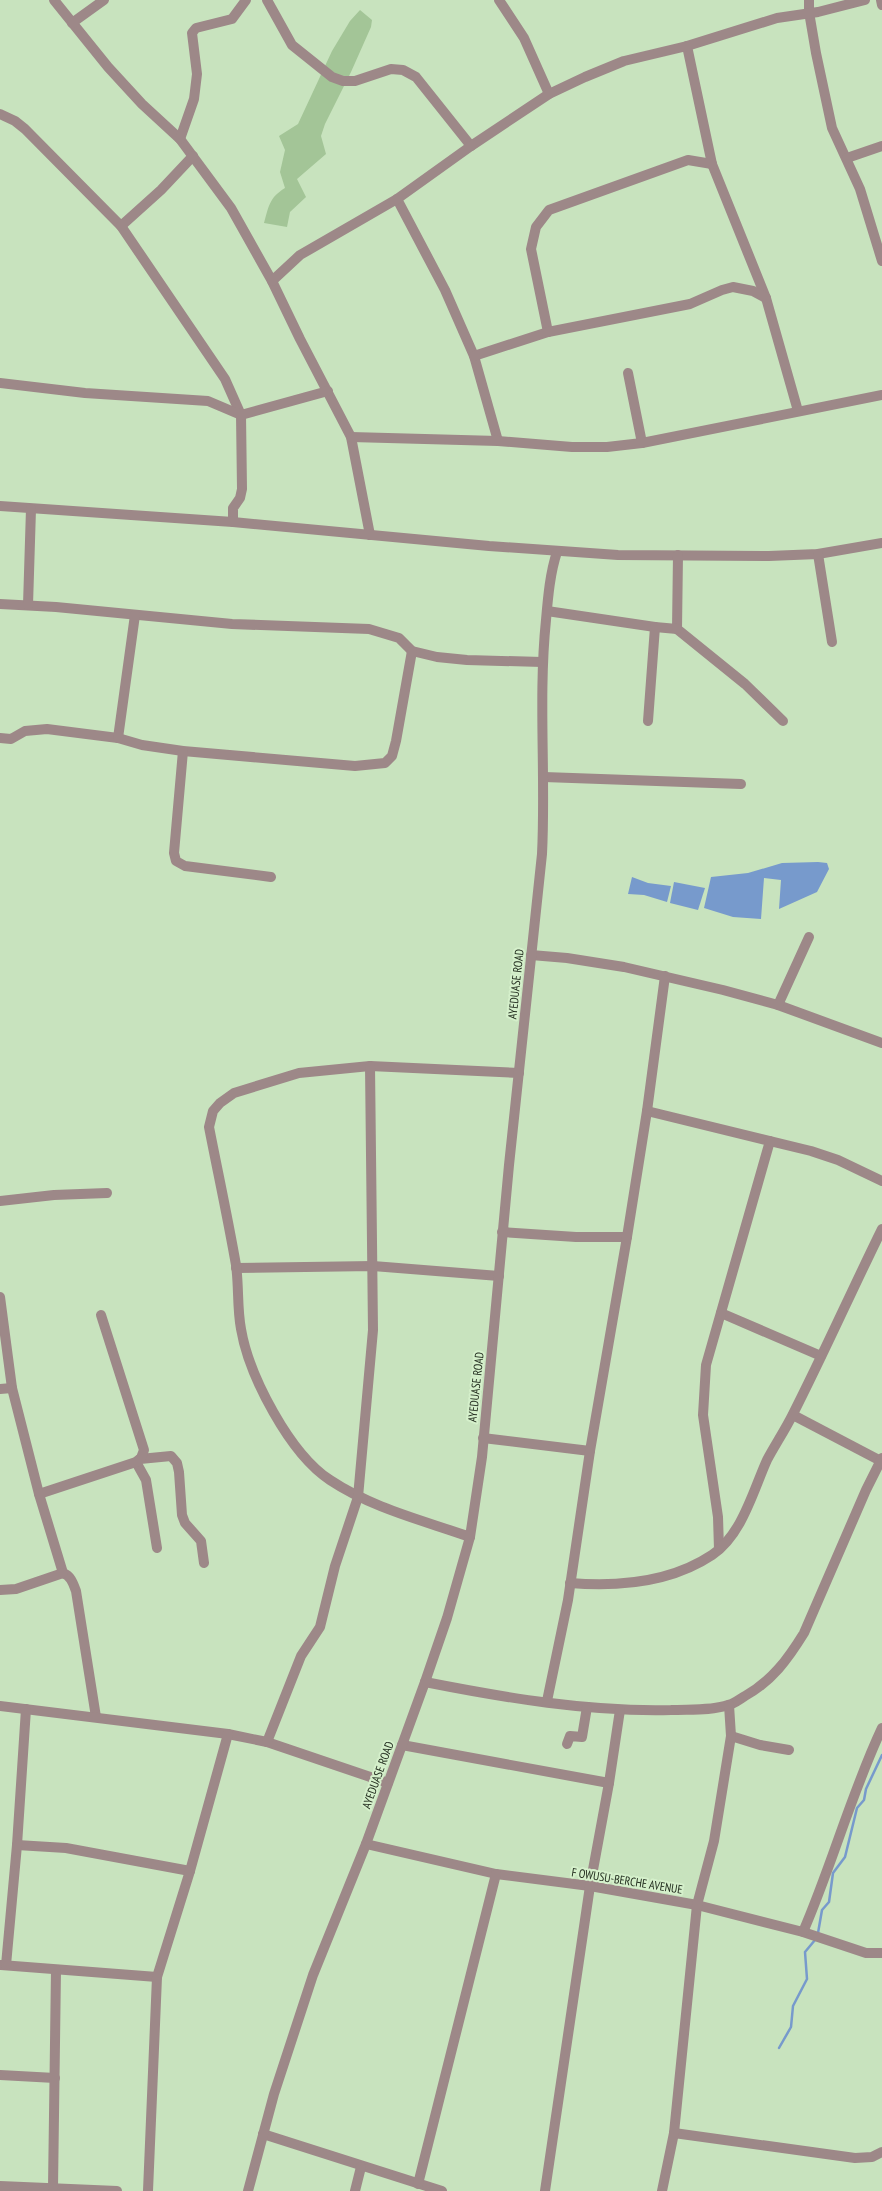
<svg xmlns="http://www.w3.org/2000/svg" width="882" height="2191" font-family="'PT Sans Narrow',sans-serif">
<rect width="100%" height="100%" fill="#c8e3be"/>
<path fill="#a3c597" d="M360,10L372,20L371,27L351,72L325,124L321,136L326,154L297,179L306,197L290,212L287,227L264,223C269,206 269,198 285,188L280,172L285,150L279,136L298,124L332,51L350,21Z"/>
<g fill="#779acc">
<path d="M818,862L827,863L829,869L817,892L779,909L781,880L764,878L761,919L733,917L704,908L711,877L748,873L782,863Z"/>
<path d="M632,877L648,883L671,886L667,902L644,895L628,894Z"/>
<path d="M674,882L705,888L698,910L670,903Z"/>
</g>
<g fill="none" stroke-linecap="round" stroke-linejoin="round">
<g stroke="#779acc" stroke-width="2.5">
<path d="M818,1933L822,1910L829,1902L833,1873L845,1857L857,1808L864,1800L866,1789L882,1755"/>
<path d="M779,2048L791,2027L793,2006L807,1979L805,1952L815,1940"/>
</g>
<g stroke="#9d8888" stroke-width="10">
<path d="M54,0L108,67L142,104L180,139L231,208L272,281L300,339L351,437L370,535"/>
<path d="M267,0L292,45L332,77L343,81H355L391,69L403,70L416,77L471,146"/>
<path d="M499,0L524,38L549,94"/>
<path d="M809,0V12L816,53L832,128L860,189L882,261"/>
<path d="M881,0L882,5"/>
<path d="M72,23L104,0"/>
<path d="M687,46L712,164L766,298L798,411"/>
<path d="M0,114L15,121L25,129L121,226L225,379L241,415L242,489L240,498L233,508V522"/>
<path d="M180,139L194,99L197,74L192,33L196,28L232,19L246,0"/>
<path d="M847,158L882,146"/>
<path d="M397,199L445,290L474,356L498,441"/>
<path d="M121,226L161,190L193,156"/>
<path d="M272,281L300,255L397,199L471,146L549,94L585,77L624,61L687,46L777,18L818,12L865,0"/>
<path d="M548,332L531,249L536,227L549,210L688,160L712,164"/>
<path d="M474,356L548,332L690,304L722,290L733,287L753,291L766,298"/>
<path d="M628,373L642,443"/>
<path d="M0,383L85,393L208,401L241,415L328,391"/>
<path d="M351,437L498,441L572,447H607L642,443L882,395"/>
<path d="M0,506L233,522L489,546L618,555L769,556L818,554L882,543"/>
<path d="M818,554L832,642"/>
<path d="M678,555L677,629L745,684L783,721"/>
<path d="M0,604L56,607L232,624L369,629L399,638L412,651L437,657L467,660L542,662"/>
<path d="M28,605L31,509"/>
<path d="M547,611L655,627"/>
<path d="M648,721L655,627L677,629"/>
<path d="M0,738L11,739L25,731L47,729L118,738L142,745L183,751L355,766L385,763L392,756L396,741L412,651"/>
<path d="M118,738L135,615"/>
<path d="M183,751L174,853L176,861L185,866L271,877"/>
<path d="M544,777L741,784"/>
<path d="M531,955L567,958L624,967L723,990L778,1005L882,1043"/>
<path d="M778,1005L809,937"/>
<path d="M647,1111L811,1151L838,1160L882,1181"/>
<path d="M0,1201L54,1195L107,1193"/>
<path d="M502,1232L576,1237H627"/>
<path d="M236,1268L373,1266L499,1276"/>
<path d="M0,1297L12,1388L39,1494L63,1573C71,1576 73,1583 76,1591L96,1717"/>
<path d="M721,1313L821,1356"/>
<path d="M0,1389L12,1388"/>
<path d="M793,1415L881,1461"/>
<path d="M483,1438L590,1451"/>
<path d="M140,1459L171,1456L177,1463L179,1472L182,1515L185,1523L201,1541L204,1563"/>
<path d="M136,1462L146,1480L157,1548"/>
<path d="M39,1494L136,1462L141,1458L144,1450L101,1315"/>
<path d="M470,1537C422,1520 372,1508 330,1480C290,1454 249,1376 241,1329C237,1308 239,1286 236,1265C228,1219 218,1173 209,1127L213,1111L220,1103L234,1093L299,1073L370,1066L519,1073"/>
<path d="M719,1549L718,1517L703,1415L706,1365L770,1141"/>
<path d="M570,1583C619,1587 670,1583 712,1555C742,1535 753,1491 767,1460C775,1445 785,1430 793,1414C824,1353 852,1290 882,1229"/>
<path d="M0,1590L16,1589L63,1573"/>
<path d="M425,1682C506,1698 589,1712 671,1710C689,1709 711,1711 728,1705C734,1704 740,1699 745,1696C772,1681 788,1659 804,1633L866,1490L882,1458"/>
<path d="M547,1701L568,1600L590,1451L627,1237L647,1111L665,976"/>
<path d="M0,1706L228,1734L267,1742L388,1783"/>
<path d="M731,1736L760,1745L789,1750"/>
<path d="M267,1742L301,1656L320,1627L335,1566L358,1497L373,1330L370,1066"/>
<path d="M567,1744L570,1736L582,1737L587,1707"/>
<path d="M402,1745L609,1783"/>
<path d="M366,1844L496,1874L590,1886L697,1905L803,1932L866,1953H882"/>
<path d="M17,1845L66,1848L190,1871"/>
<path d="M803,1932C832,1865 851,1794 882,1728"/>
<path d="M1,1965L157,1977"/>
<path d="M6,1965L17,1845L26,1709"/>
<path d="M0,2075L55,2078"/>
<path d="M674,2133L855,2158L872,2157L882,2152"/>
<path d="M263,2134L442,2191"/>
<path d="M418,2184L496,1874"/>
<path d="M0,2186L117,2191"/>
<path d="M53,2188L56,1970"/>
<path d="M148,2191L157,1977L190,1871L228,1734"/>
<path d="M248,2191L274,2094L313,1975L366,1844L425,1682L447,1618L470,1537L482,1457L509,1165L542,854C546,776 538,698 546,620C548,597 550,573 557,552"/>
<path d="M355,2191L361,2167"/>
<path d="M545,2191L590,1886L609,1783L620,1710"/>
<path d="M662,2191L674,2133L697,1905L714,1841L731,1736L729,1705"/>
</g>
</g>
<g text-anchor="middle" stroke-width="4" stroke-linejoin="round" paint-order="stroke">
<g font-size="12" fill="#242f20" stroke="#d5f0cb">
<text transform="translate(516 984) rotate(-84)" y="4">AYEDUASE ROAD</text>
<text transform="translate(476 1387) rotate(-84)" y="4">AYEDUASE ROAD</text>
<text transform="translate(378 1775) rotate(-70)" y="4">AYEDUASE ROAD</text>
<text transform="translate(627 1881) rotate(9)" y="4">F OWUSU-BERCHE AVENUE</text>
</g>
</g>
</svg>
